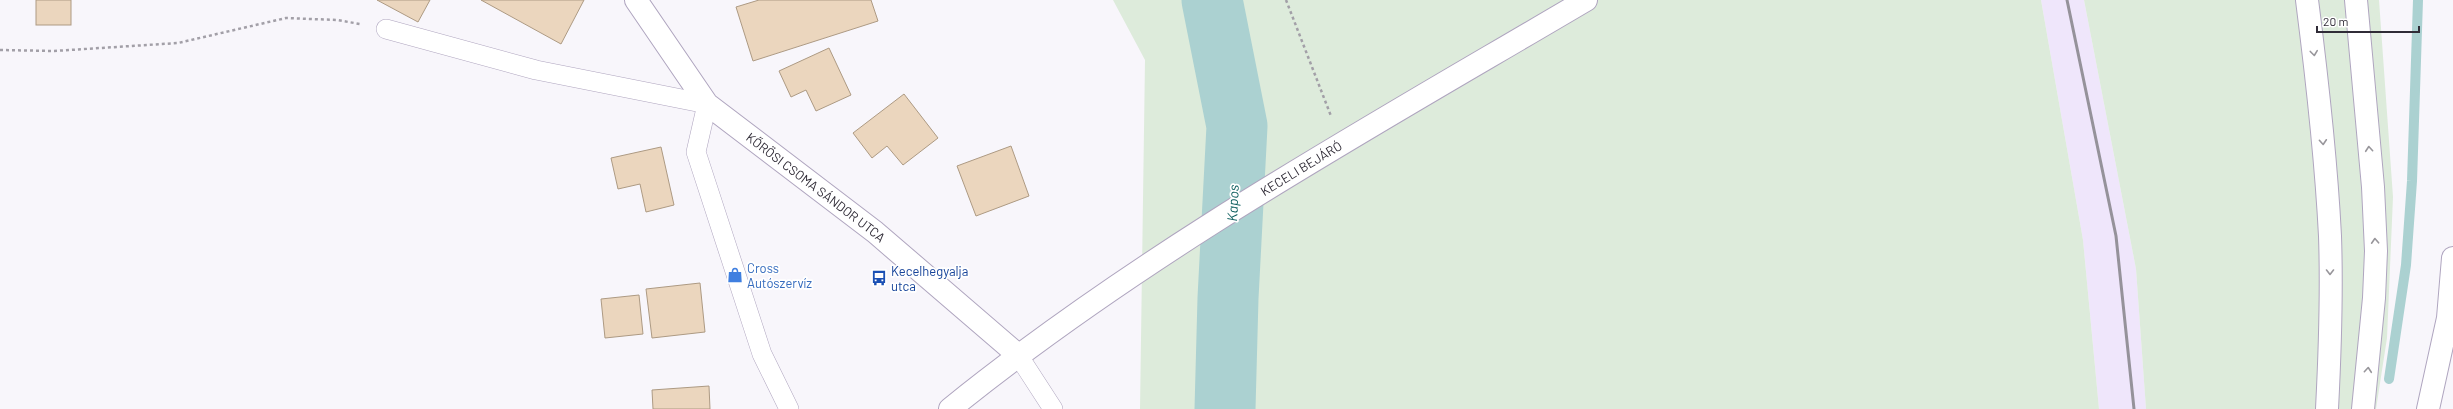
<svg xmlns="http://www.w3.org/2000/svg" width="2453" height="409" font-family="Barlow,sans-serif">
<rect width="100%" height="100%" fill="#f8f6fb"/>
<path fill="#efe6fb" d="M2041,0H2084L2136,269L2146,409H2099L2083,240Z"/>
<g fill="#ddebdb">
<path d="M1113,0H2041L2083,240L2099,409H1140L1145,60Z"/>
<path d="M2084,0H2379L2393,197L2387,338L2376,409H2146L2136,269Z"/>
</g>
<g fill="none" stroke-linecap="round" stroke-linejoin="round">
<path stroke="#abd1d1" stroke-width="10" d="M2389,379L2406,265L2412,181L2418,0"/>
<path stroke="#abd1d1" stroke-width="61" d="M1212,0L1237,126L1228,298L1225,409"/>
</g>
<g fill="#ebd6be" stroke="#ad9a83">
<rect x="36" y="0" width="35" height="25"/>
<path d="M377,0H430L418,22Z"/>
<path d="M481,0H584L561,44Z"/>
<path d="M759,0H871L878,21L753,61L736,7Z"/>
<path d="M829,48L851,95L816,111L806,90L791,97L779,71Z"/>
<path d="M904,94L938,138L903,165L887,146L872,158L853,133Z"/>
<path d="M1011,146L1029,196L976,216L957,166Z"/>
<path d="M661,147L674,205L646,212L640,184L618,189L611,158Z"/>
<path d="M700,283L705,332L652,338L646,289Z"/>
<path d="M639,295L643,334L605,338L601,299Z"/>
<path d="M709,386L710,409H653L652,390Z"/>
</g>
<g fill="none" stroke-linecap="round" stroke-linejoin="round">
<defs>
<g id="service">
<path d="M386,29L536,70L707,104L696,152L762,354L789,409"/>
<path d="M1018,355L1053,409"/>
</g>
<g id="minor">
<path id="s1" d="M636,0L707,104L875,232L1018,355"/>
<path id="s2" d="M950,409C1147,250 1369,128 1586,0"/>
<path d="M2428,409L2448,318L2453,258"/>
</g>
<g id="primary">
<path d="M2307,0C2317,78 2326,157 2330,236C2332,294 2330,351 2327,409"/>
<path d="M2356,0L2373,187L2376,251L2374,298L2363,409"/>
</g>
</defs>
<use href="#service" stroke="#afa5bf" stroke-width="20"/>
<use href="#minor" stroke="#afa5bf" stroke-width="24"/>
<use href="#primary" stroke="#afa5bf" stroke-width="24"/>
<g stroke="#a29fa7" stroke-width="2.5" stroke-dasharray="3 3" stroke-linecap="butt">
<path d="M1286,0L1331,116"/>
<path d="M0,50L54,51L178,43L286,18L337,20L360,24"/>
</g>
<use href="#service" stroke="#fff" stroke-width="19"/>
<use href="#minor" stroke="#fff" stroke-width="22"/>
<use href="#primary" stroke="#fff" stroke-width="22"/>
<path stroke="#95929a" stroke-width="3" d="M2067,0L2116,236L2134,409"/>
</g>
<defs><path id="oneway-chevron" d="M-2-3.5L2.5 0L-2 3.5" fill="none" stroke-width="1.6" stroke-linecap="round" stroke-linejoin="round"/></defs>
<g stroke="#98969b">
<use href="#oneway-chevron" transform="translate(2314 53) rotate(83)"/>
<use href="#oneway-chevron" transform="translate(2323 142) rotate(86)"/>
<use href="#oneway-chevron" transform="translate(2369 149) rotate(-95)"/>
<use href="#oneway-chevron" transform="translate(2375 241) rotate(-93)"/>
<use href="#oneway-chevron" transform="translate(2330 272) rotate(90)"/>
<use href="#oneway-chevron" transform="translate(2368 370) rotate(-85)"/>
</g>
<defs>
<symbol id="shop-bare" viewBox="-9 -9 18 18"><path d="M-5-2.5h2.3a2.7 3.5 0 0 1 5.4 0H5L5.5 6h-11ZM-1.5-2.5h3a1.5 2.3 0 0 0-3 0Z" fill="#3f7fe0" stroke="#fff" stroke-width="2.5" paint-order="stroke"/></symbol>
<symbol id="bus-bare" viewBox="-9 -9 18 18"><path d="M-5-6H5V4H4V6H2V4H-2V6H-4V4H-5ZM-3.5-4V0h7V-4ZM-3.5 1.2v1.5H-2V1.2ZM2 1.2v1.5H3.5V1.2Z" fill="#1a4fb4" stroke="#fff" stroke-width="2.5" paint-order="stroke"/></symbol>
</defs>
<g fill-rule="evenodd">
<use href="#shop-bare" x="724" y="264" width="22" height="22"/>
<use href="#bus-bare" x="868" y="267" width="22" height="22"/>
</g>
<g text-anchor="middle" stroke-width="3.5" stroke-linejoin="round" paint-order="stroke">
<g font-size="13" fill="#302c37" stroke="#fff">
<text dy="5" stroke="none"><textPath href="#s2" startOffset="426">KECELI BEJÁRÓ</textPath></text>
<text dy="5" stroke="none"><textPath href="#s1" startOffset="263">KŐRÖSI CSOMA SÁNDOR UTCA</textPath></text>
</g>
<g font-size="13" fill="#366cbe" stroke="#fff" text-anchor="start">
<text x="747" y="273">Cross<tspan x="747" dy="15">Autószervíz</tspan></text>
</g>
<g font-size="13" fill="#164399" stroke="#fff" text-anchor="start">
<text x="891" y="276">Kecelhegyalja<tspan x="891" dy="15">utca</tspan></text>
</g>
<g font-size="14" font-style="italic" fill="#0c5d5d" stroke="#fff">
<text transform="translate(1233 203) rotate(-87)" y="5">Kapos</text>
</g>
</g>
<path d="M2317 26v6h102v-6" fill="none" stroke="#302c37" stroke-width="2"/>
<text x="2323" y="26" font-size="12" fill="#302c37" stroke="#ffffff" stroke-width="3" paint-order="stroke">20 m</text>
</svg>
